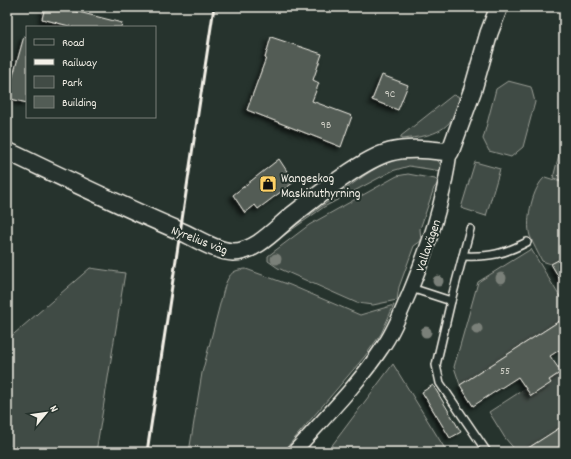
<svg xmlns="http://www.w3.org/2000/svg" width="571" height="459" font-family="Dekko,sans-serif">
<defs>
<filter id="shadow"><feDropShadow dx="-3.5" dy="3.5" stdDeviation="2" flood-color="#0009"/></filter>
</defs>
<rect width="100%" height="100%" fill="#26332d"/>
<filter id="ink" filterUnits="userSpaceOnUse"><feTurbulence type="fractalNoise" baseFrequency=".025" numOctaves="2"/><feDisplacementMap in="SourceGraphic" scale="8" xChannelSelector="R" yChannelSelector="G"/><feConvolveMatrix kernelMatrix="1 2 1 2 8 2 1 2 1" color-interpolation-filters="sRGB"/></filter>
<g filter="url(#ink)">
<g fill="#414b45" stroke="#9a9e96">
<path d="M508,81L531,87L535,102L523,147L511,157L489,151L483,139L496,89Z"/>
<path d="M453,95L458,96C461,102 459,106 456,111C447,135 423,137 401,139V136Z"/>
<path d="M564,135V181L553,178Z"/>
<path d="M404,156L436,158L443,168L441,171L409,166L392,171L324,207L263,250C290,229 315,211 343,191C366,174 376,166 404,156Z"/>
<path d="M475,162L500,169L486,216L461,208Z"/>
<path d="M408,174L435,179L439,182L434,188L420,229L421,241L414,246L399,287L397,300L373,305L357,303L278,268L268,261V256L309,225L397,176Z"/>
<path d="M545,177L564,183V257L551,264L542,261C538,253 533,244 530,236C525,220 533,187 545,177Z"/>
<path d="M531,249L560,297L564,286V318L460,385L454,367L478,282Z"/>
<path d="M90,268L125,273L96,452H7V340Z"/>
<path d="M246,269L290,285L360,315L394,305L381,334L365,356L283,452H189L202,373L225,285C230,273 233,270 246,269Z"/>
<path d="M393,364L447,452H327Z"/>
<path d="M564,364V425L522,452H517L505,438L489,412L526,388L531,396C542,389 550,379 561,372L558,367Z"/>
</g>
<g fill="#525c55" stroke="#f4f1e8" filter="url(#shadow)">
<path d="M45,7H59L122,23L121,27H73L42,19Z"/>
<path d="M24,36L27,37V103L7,98Z"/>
<path d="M271,37L322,54L313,80L319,83L312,101L352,116L341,147L247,110L266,58H265Z"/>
<path d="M382,75L408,85L398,110L372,100Z"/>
<path d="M279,159L294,182L258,209L255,205L245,213L233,195Z"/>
<path d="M564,257V286L551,264Z"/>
<path d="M564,318V347L550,356L561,372L549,380L551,383L531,396L518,377L473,406L460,385Z"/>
<path d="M433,385L461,432L450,438L422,392Z"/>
<path d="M564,425V452H522Z"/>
</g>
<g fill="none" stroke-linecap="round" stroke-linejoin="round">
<defs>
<g id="service">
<path d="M463,256C490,257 504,254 527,242"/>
<path d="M411,288L451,301L436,365L440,383L487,452"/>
<path d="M451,301L470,229"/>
</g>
<path id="minor" d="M294,452C324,418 357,386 382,348C394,332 401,312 409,294C428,248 444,202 450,152"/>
<path id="tertiary" d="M7,151C64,178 121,206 180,231C196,238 215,251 233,252C257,252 277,227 294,214C317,196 363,159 390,152C410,147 430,150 450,152L473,89L489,33L499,7"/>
</defs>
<use href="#service" stroke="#f4f1e8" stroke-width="10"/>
<use href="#minor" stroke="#f4f1e8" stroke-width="16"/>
<use href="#tertiary" stroke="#f4f1e8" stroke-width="20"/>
<use href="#service" stroke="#26332d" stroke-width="7"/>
<use href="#minor" stroke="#26332d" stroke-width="13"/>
<use href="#tertiary" stroke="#26332d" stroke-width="17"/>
<path stroke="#f4f1e8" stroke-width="3" d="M147,452L214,7"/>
</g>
<g fill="#7a8079">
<circle cx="276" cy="259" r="5.5"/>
<circle cx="501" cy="278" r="5.5"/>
<circle cx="438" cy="281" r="5.5"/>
<circle cx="477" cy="329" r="5.5"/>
<circle cx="426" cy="332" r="5.5"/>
</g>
</g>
<defs>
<symbol id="shop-square" viewBox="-11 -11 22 22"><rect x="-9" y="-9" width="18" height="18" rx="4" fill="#ffd166" stroke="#26332d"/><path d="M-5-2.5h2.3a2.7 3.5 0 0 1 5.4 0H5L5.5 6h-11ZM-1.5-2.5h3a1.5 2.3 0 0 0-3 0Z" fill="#111"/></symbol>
</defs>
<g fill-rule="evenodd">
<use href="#shop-square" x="258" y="174" width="20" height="20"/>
</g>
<g text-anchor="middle" stroke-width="4" stroke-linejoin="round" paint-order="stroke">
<g font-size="11" fill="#ccccc3">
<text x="390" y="97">9C</text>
<text x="326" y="128">9B</text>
<text x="505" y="374">55</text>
</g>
<g font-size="13" fill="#f4f1e8" stroke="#26332d" text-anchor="start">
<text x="281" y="182">Wangeskog<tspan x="281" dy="15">Maskinuthyrning</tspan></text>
</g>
<g font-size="13" fill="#f4f1e8" stroke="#26332d">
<text transform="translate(200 239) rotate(21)" y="5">Nyrelius väg</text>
<text transform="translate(427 245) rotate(-71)" y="5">Vallavägen</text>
</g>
</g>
<rect width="571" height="459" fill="none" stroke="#26332d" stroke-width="24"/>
<rect x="12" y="12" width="547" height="435" fill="none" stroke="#f4f1e8" stroke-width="1.5" filter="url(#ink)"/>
<rect x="26" y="26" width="130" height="92" fill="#26332d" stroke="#787f78"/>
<rect x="34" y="39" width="20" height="6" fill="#26332d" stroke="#787f78"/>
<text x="62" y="46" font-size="12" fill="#f4f1e8">Road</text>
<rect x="34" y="59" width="20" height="6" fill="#f4f1e8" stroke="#787f78"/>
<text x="62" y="66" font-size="12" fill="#f4f1e8">Railway</text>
<rect x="34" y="76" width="20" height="12" fill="#414b45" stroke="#787f78"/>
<text x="62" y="86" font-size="12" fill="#f4f1e8">Park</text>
<rect x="34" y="96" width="20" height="12" fill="#525c55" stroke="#787f78"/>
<text x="62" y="106" font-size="12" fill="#f4f1e8">Building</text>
<g transform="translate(46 413) rotate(61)" stroke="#26332d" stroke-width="3" paint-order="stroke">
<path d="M0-3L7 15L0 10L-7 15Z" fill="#f4f1e8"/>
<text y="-6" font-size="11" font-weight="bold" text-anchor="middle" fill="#f4f1e8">N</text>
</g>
</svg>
